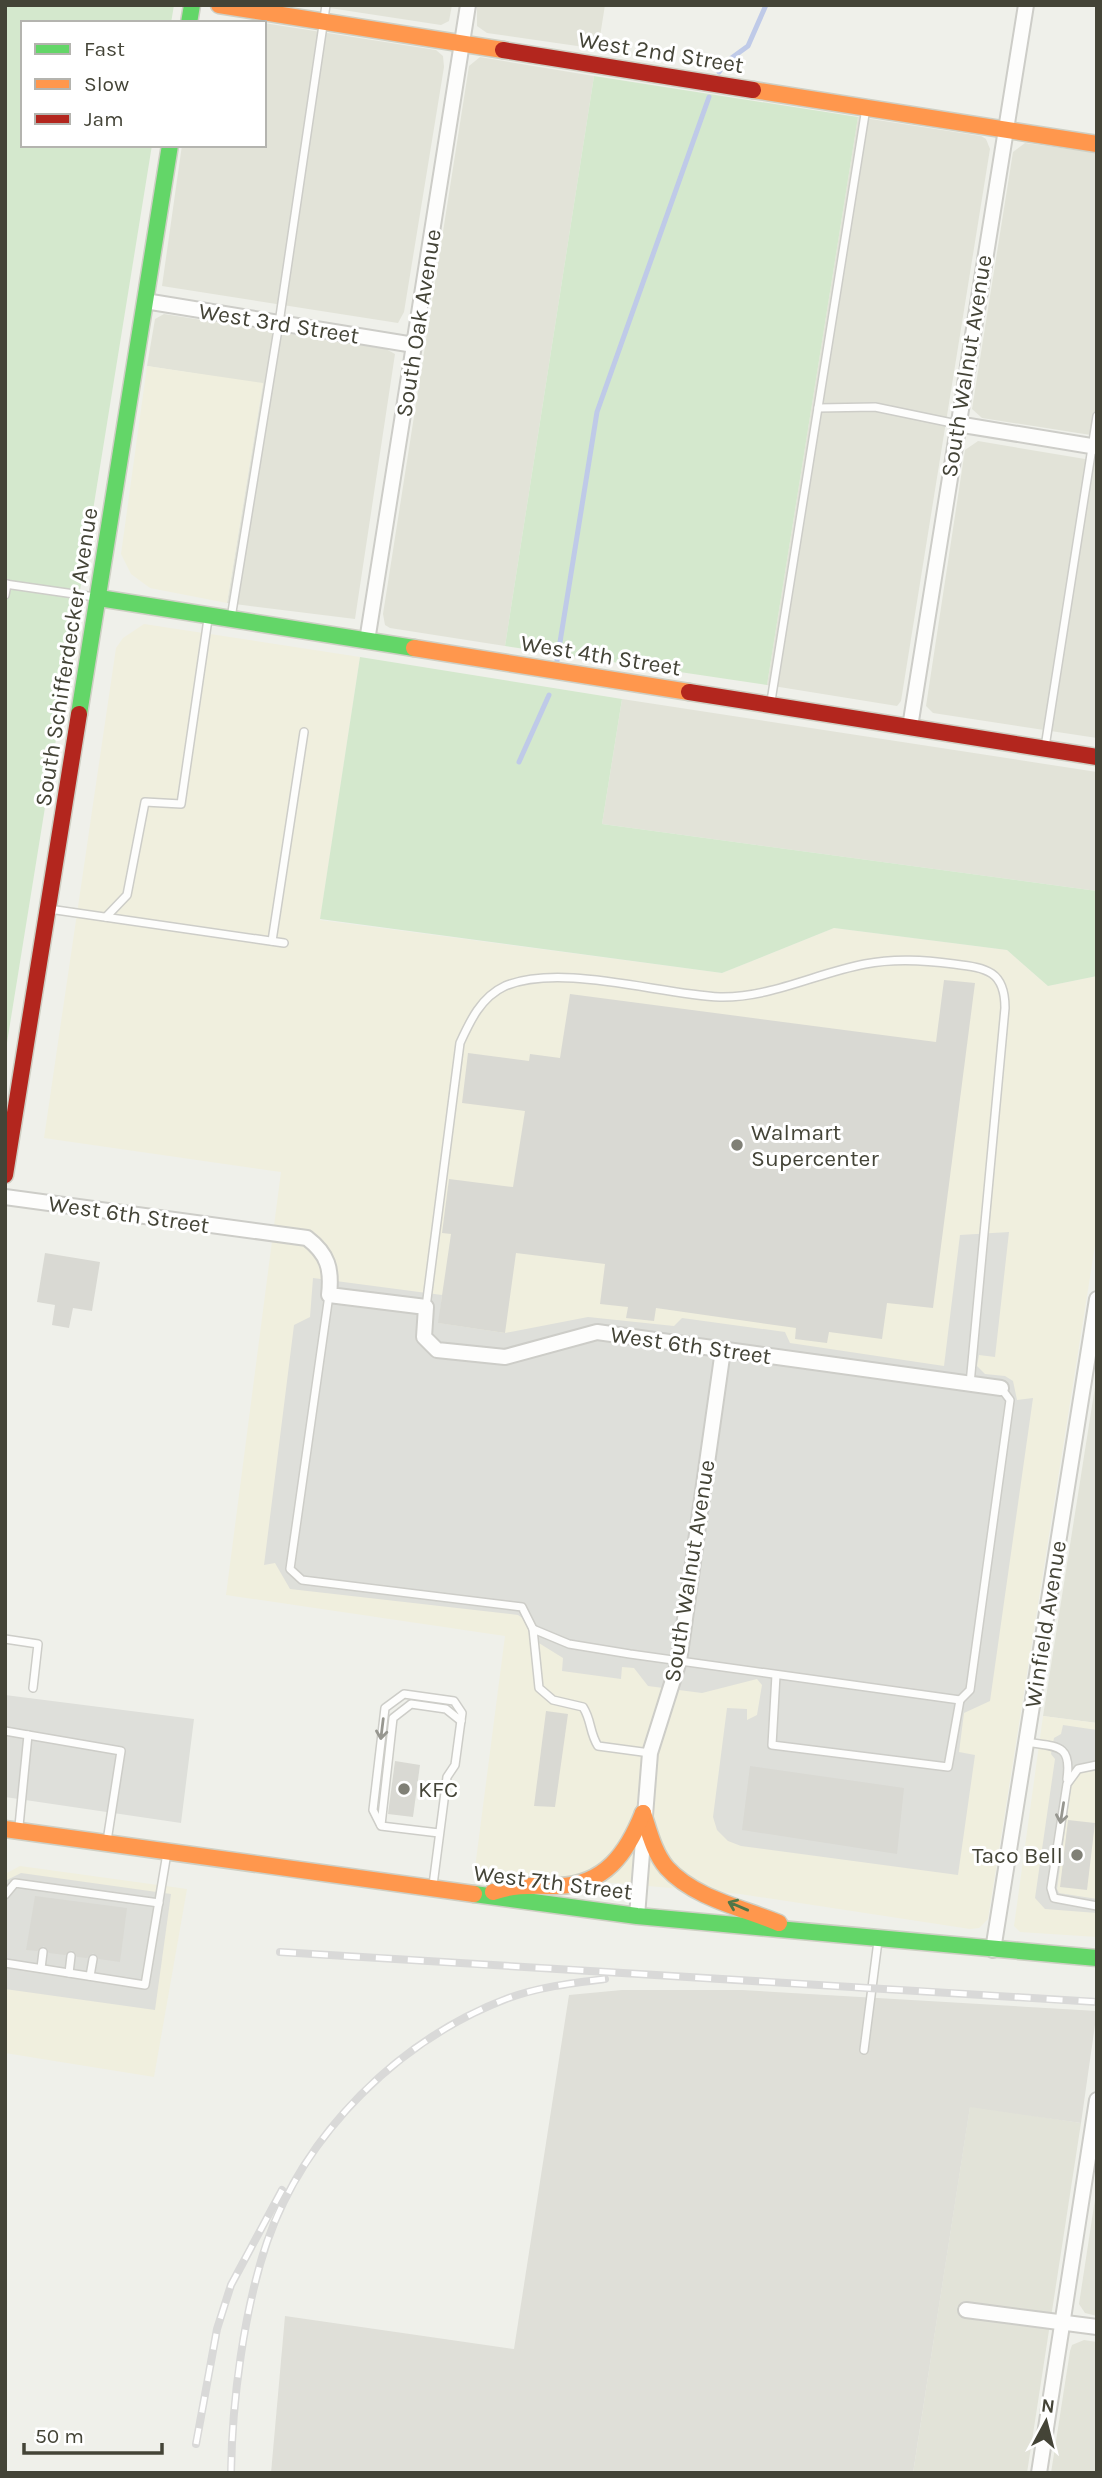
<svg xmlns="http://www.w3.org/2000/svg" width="1102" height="2478" font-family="Karla,sans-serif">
<rect width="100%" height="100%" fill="#eff0ea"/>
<g fill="#e2e3d8">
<path d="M310,5H452L449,21L441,25Z"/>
<path d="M477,5H605L598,49L487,33L477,26Z"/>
<path d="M264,23L436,50L443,56L444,67L404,312L398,323L162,286L182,145H264Z"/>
<path d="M480,57L594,76L505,646L390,628L385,625L383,614L469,66Z"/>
<path d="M858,117L981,136L986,139L990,149L901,701L897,706L767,685Z"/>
<path d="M1025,143L1097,153V436L982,418L972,409L1013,152Z"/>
<path d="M164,314L386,349L395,354L355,619L227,603L263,384L147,366L155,319Z"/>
<path d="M978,441L1097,461V738L933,713L926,706L965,450Z"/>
<path d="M622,699L1097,772V891L602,824Z"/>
<path d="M1097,1374V1723L1043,1716Z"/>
<path d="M970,2106L1081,2123L1027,2473H913Z"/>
<path d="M1097,2186V2316L1085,2313L1079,2304Z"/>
<path d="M1084,2340L1097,2342V2473H1051L1070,2351L1072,2345Z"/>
</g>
<g fill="#f0efde">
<path d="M147,366L263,383L227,603L150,588L131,574L121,554Z"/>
<path d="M144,624L360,657L320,920L722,973L834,928L1007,950L1048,986L1097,976V1233L988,1919L979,1928L970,1929L740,1894L556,1878L475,1868L505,1636L226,1595L281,1172L44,1138L116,648L123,638Z"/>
<path d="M1043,1716L1097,1723V1937L1020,1932L1014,1926Z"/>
<path d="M20,1866L187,1889L154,2077L5,2053V1874Z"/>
</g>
<path fill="#dfdfd8" d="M622,1990H742L1097,2011L1081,2123L970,2107L913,2473H271L285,2316L514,2349L569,1995Z"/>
<g fill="#d4e8cd">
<path d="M5,5H174L171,23H23V145H152L5,1055Z"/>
<path d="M594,76L858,117L767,685L505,646Z"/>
<path d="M360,657L622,699L602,824L1097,891V976L1048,986L1007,950L834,928L722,973L320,919Z"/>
</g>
<g fill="#dedfda">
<path d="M1009,1232L995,1357L979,1355L977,1366L985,1374L1005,1376L1013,1381L1017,1400L1033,1398L990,1701L964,1713L959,1752L975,1755L958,1875L741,1846L728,1841L717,1830L713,1817L727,1708L747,1709V1720L757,1715L762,1685L757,1679L702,1693L648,1686L634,1668L622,1667L621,1679L562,1671L563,1658L534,1640L530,1623L518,1615L290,1589L275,1563L264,1565L294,1325L310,1317L313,1278L442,1295L439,1323L505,1333L588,1317L674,1326L682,1318L785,1332L790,1343L944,1366L960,1235Z"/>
<path d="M5,1695L194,1719L181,1823L5,1797Z"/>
<path d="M1063,1725L1097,1730V1771L1080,1772L1071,1787L1057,1889L1059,1893L1097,1899V1913L1045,1909L1035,1898L1055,1759L1051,1754L1054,1738L1061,1734Z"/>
<path d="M21,1873L171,1894L155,2010L5,1989V1881Z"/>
</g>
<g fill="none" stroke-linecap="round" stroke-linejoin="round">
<g stroke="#bfcae8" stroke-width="5">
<path d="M719,72L726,62L748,46L766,5"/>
<path d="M556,667L597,412L709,97"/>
<path d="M519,762L549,695"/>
</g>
</g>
<g fill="#d9d9d3">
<path d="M944,980L975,983L933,1308L887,1303L882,1339L829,1332L827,1343L795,1339L796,1328L656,1308L654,1321L626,1318L628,1307L600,1304L605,1264L516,1253L505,1333L438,1323L451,1234L442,1233L449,1179L513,1187L525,1111L462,1103L468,1053L529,1061L530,1054L560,1058L570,994L936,1042Z"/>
<path d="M45,1253L100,1262L92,1311L73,1308L69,1328L52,1325L55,1305L37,1302Z"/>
<path d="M546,1711L568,1714L555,1807L534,1806Z"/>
<path d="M395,1761L420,1765L413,1817L388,1814Z"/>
<path d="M750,1766L904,1788L897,1854L742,1830Z"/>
<path d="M1068,1820L1095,1823L1087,1890L1060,1887Z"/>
<path d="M35,1896L127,1908L120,1962L99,1959L93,1953L87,1958L77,1957L72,1950L65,1955L49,1953L44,1946L37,1951L26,1950Z"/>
</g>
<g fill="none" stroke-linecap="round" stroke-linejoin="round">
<defs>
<g id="lane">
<path d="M818,408L875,407L957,424"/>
<path d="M5,584L95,597"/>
<path d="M5,595L7,584"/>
<path d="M231,618L279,323L326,5"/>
<path d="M771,701L866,108"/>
<path d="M1045,747L1097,416"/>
<path d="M49,909L284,943"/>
<path d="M106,917L127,895L145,802L181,804L208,619"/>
<path d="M272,941L304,732"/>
<path d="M329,1295L290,1569L302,1580L522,1607L533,1629L569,1644L630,1654L960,1700L970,1690L1010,1400L1001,1388"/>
<path d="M426,1307L460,1043C470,1021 481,997 505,986C561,963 658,994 720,997C770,998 817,973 865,964C895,958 924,960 954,964C987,968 1005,971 1005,1008L970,1384"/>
<path d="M533,1629L539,1688L553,1700L583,1707C592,1721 589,1732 598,1746L650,1753"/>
<path d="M5,1639L38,1644L33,1688"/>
<path d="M776,1675L772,1745L948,1767L960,1700"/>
<path d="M5,1731L28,1735L19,1826"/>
<path d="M28,1735L121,1751L107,1841"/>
<path d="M1026,1742C1056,1747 1072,1743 1067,1779"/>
<path d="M1097,1765L1078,1769L1067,1784L1051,1888L1054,1898L1097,1906"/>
<path d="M381,1825L393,1718L411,1704L446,1709L461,1721"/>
<path d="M433,1885L447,1777L455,1765L462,1713L454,1701L404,1694L385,1708L373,1810L381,1826L439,1833"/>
<path d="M5,1895L15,1883L159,1903"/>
<path d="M5,1963L145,1985L167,1853"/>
<path d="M41,1968L43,1952"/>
<path d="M69,1973L71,1956"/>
<path d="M90,1976L93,1959"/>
<path d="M864,2050L878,1941"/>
</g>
<g id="street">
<path d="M145,301L414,345"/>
<path d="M957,424L1097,447"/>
<path d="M367,641L468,5"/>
<path d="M910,727L1026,5"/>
<path d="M5,1197L307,1238C328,1254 332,1269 329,1295L426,1307L424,1337L437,1350L505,1357L597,1332L1001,1388"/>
<path d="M637,1916L650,1753L679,1661L723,1350"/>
<path d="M993,1950L1097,1299"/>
<path d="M966,2310L1097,2327"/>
<path d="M1039,2473L1097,2100"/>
</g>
<g id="fast">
<path d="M189,23L192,5"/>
<path d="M99,598L414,648"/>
<path d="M79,714L170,145"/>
<path d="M474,1894L637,1916L1097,1958"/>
</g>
<g id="slow">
<path d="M219,5L503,50"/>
<path d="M753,90L1097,144"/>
<path d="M414,648L689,692"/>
<path d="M643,1813C649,1831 654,1853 667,1868C694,1898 743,1908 779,1923"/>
<path d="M5,1829L474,1894"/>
<path d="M493,1892C515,1884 535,1886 558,1886C605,1885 627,1853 643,1813"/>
</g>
<g id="jam">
<path d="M503,50L753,90"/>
<path d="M689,692L1097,757"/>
<path d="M5,1175L79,714"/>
</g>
</defs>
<use href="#lane" stroke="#cdcdc8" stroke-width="10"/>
<use href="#street" stroke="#cdcdc8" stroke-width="18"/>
<use href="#fast" stroke="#cecfc4" stroke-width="19"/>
<use href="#slow" stroke="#cecfc4" stroke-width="19"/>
<use href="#jam" stroke="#cecfc4" stroke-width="19"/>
<use href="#lane" stroke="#fdfdfc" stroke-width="7"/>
<use href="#street" stroke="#fdfdfc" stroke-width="14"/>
<use href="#fast" stroke="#63d668" stroke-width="16"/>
<use href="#slow" stroke="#ff974d" stroke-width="16"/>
<use href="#jam" stroke="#b3261e" stroke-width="16"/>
<defs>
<g id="rail">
<path d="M280,1952L1097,2002"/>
<path d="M196,2444L217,2329L231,2285L282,2190"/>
<path d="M231,2473C232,2401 244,2310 267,2242C305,2133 399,2040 506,1999C538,1987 572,1983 605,1979"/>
</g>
</defs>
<use href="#rail" stroke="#d9d9d8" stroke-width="8"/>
<use href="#rail" stroke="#fff" stroke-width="5" stroke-dasharray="16" stroke-linecap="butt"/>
</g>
<defs><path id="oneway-shaft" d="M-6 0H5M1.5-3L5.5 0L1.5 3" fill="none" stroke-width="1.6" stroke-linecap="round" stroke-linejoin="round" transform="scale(1.75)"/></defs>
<g stroke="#979790">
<use href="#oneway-shaft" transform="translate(382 1729) rotate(97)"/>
<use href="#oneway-shaft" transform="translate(1062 1813) rotate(99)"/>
</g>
<use stroke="#4f7748" href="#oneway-shaft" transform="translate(738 1906) rotate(-157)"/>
<g fill="#808076" stroke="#fff" stroke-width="2.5">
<circle cx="737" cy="1145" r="7"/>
<circle cx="404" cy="1789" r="7"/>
<circle cx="1077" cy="1855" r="7"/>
</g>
<g text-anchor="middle" stroke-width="6" stroke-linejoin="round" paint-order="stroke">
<g font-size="23" fill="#444437" stroke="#fff">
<text transform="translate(661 52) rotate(9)" y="8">West 2nd Street</text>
<text transform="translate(279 323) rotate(9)" y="8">West 3rd Street</text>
<text transform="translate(418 323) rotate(-81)" y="8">South Oak Avenue</text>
<text transform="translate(966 366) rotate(-81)" y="8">South Walnut Avenue</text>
<text transform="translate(601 655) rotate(9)" y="8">West 4th Street</text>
<text transform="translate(66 657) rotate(-81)" y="8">South Schifferdecker Avenue</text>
<text transform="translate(129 1214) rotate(8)" y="8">West 6th Street</text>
<text transform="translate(691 1345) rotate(8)" y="8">West 6th Street</text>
<text transform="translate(689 1571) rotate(-81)" y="8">South Walnut Avenue</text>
<text transform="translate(1045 1624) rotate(-81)" y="8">Winfield Avenue</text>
<text transform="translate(553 1882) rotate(7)" y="8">West 7th Street</text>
</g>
<g font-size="23" fill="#444437" stroke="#fff" text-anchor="start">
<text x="751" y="1140">Walmart<tspan x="751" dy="26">Supercenter</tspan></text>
<text x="418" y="1797">KFC</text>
<text x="1063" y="1863" text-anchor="end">Taco Bell</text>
</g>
</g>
<rect width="1102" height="2478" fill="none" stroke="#444437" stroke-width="14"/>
<rect x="21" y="21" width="245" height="126" fill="#ffffff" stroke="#b4b4af" stroke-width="2"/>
<rect x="35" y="44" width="35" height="10" fill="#63d668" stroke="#b4b4af" stroke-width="2"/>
<text x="84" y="56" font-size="21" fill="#444437">Fast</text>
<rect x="35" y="79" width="35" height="10" fill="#ff974d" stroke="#b4b4af" stroke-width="2"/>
<text x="84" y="91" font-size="21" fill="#444437">Slow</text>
<rect x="35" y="114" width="35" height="10" fill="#b3261e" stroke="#b4b4af" stroke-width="2"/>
<text x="84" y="126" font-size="21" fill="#444437">Jam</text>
<g transform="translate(1046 2422) rotate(7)" stroke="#ffffff" stroke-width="5" paint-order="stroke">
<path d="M0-5L12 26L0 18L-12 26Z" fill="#444437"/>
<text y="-10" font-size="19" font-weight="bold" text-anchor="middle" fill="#444437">N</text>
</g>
<path d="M24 2443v10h138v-10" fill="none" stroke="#444437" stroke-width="3.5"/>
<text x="35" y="2443" font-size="21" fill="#444437" stroke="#ffffff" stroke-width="5" paint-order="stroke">50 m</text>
</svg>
